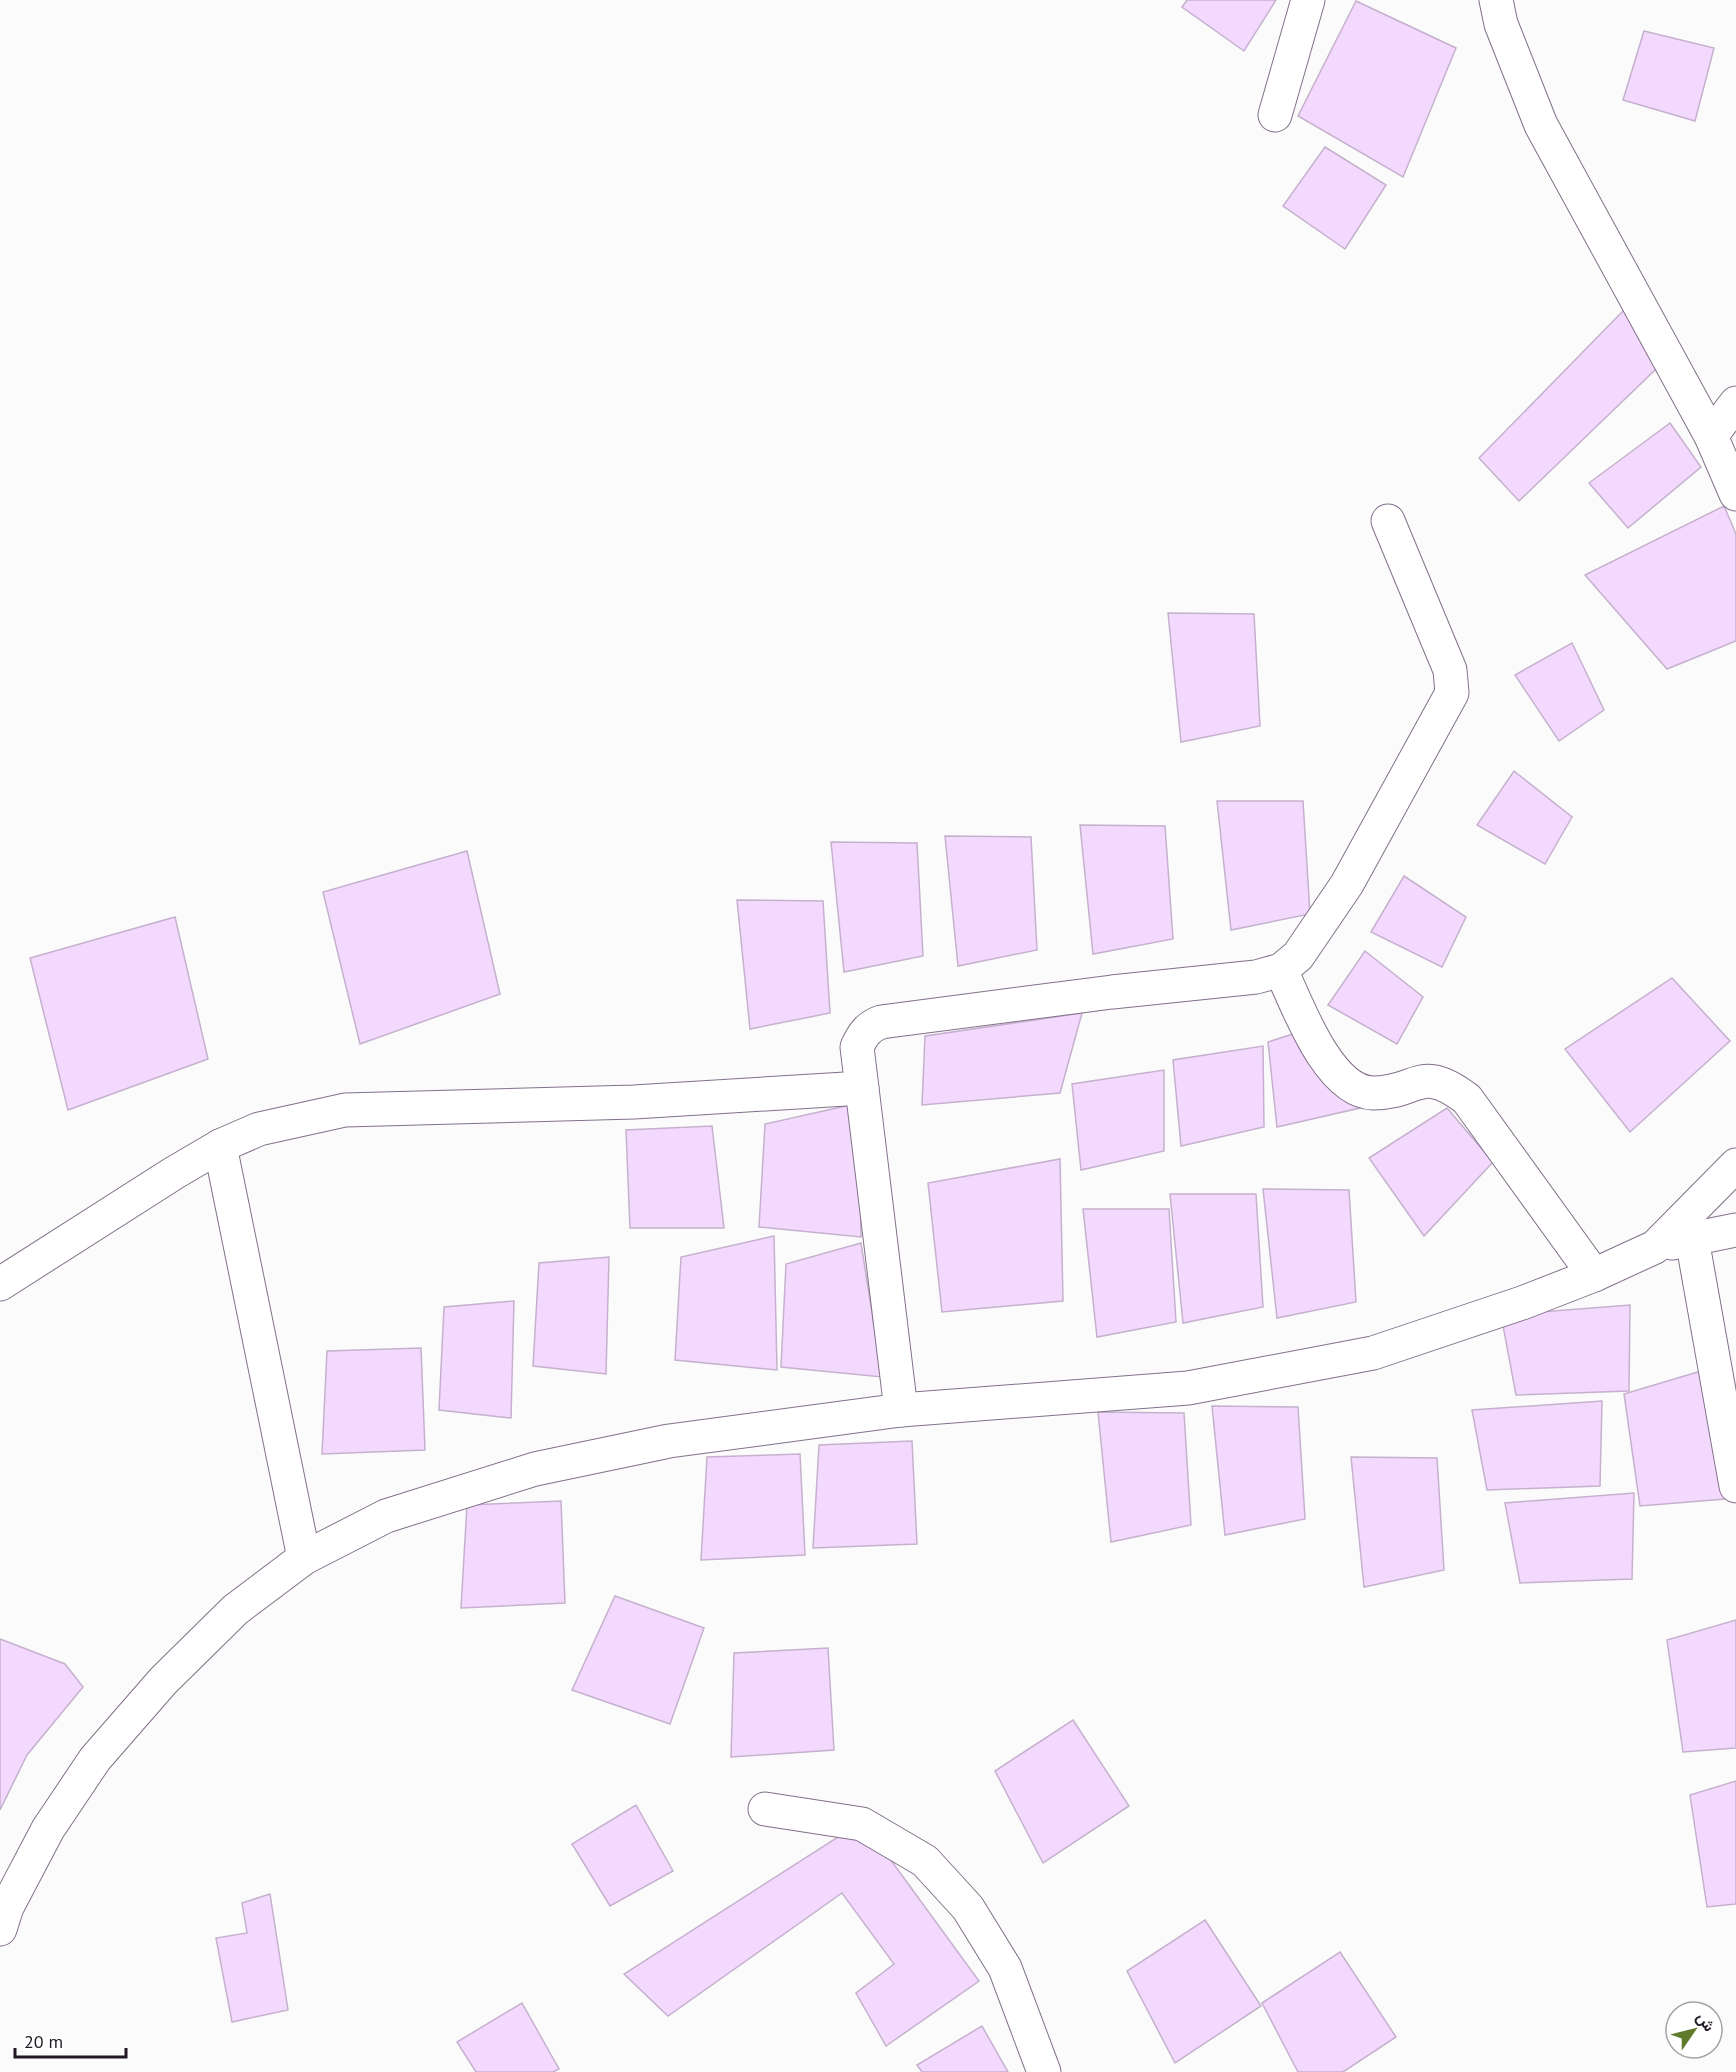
<svg xmlns="http://www.w3.org/2000/svg" width="1736" height="2072" font-family="'PT Sans',Vazirmatn,sans-serif">
<rect width="100%" height="100%" fill="#fbfbfb"/>
<g fill="#f4d9ff" stroke="#c5b1cd" stroke-width="1.5">
<path d="M1187,0H1276L1244,51L1182,7Z"/>
<path d="M1356,1L1456,48L1403,177L1298,116Z"/>
<path d="M1644,31L1714,48L1695,121L1623,100Z"/>
<path d="M1325,147L1386,185L1345,249L1283,206Z"/>
<path d="M1624,310L1656,369L1519,501L1479,458Z"/>
<path d="M1670,423L1701,467L1628,528L1589,483Z"/>
<path d="M1724,506L1736,534V641L1667,669L1585,575Z"/>
<path d="M1168,613L1254,614L1260,726L1181,742Z"/>
<path d="M1572,643L1604,710L1559,741L1515,675Z"/>
<path d="M1514,771L1572,817L1545,864L1477,825Z"/>
<path d="M1217,801H1303L1310,914L1231,930Z"/>
<path d="M1080,825L1165,826L1173,939L1093,954Z"/>
<path d="M945,836L1031,837L1037,950L958,966Z"/>
<path d="M831,842L917,843L923,956L844,972Z"/>
<path d="M467,851L500,994L360,1044L323,892Z"/>
<path d="M1404,876L1466,917L1442,967L1371,932Z"/>
<path d="M737,900L823,901L830,1013L750,1029Z"/>
<path d="M175,917L208,1059L68,1110L30,958Z"/>
<path d="M1365,951L1423,997L1397,1044L1328,1005Z"/>
<path d="M1672,978L1730,1041L1630,1132L1565,1049Z"/>
<path d="M1082,1013L1060,1093L922,1105L925,1036Z"/>
<path d="M1299,1032L1324,1079L1360,1108L1277,1127L1268,1042Z"/>
<path d="M1263,1046L1264,1127L1181,1146L1173,1060Z"/>
<path d="M1164,1070V1151L1081,1170L1072,1084Z"/>
<path d="M859,1103L861,1237L759,1227L765,1124Z"/>
<path d="M1447,1108L1493,1162L1424,1236L1369,1158Z"/>
<path d="M712,1126L724,1228H630L626,1130Z"/>
<path d="M1060,1159L1063,1301L942,1312L928,1183Z"/>
<path d="M1263,1189L1349,1190L1356,1302L1277,1318Z"/>
<path d="M1170,1194H1256L1263,1307L1183,1323Z"/>
<path d="M1083,1209H1169L1176,1322L1097,1337Z"/>
<path d="M774,1236L777,1370L675,1360L681,1257Z"/>
<path d="M861,1243L882,1377L781,1367L786,1264Z"/>
<path d="M609,1257L606,1374L533,1366L539,1263Z"/>
<path d="M514,1301L511,1418L439,1410L444,1307Z"/>
<path d="M1630,1305L1629,1391L1516,1395L1501,1315Z"/>
<path d="M421,1348L425,1450L322,1454L327,1351Z"/>
<path d="M1701,1371L1725,1499L1640,1506L1624,1394Z"/>
<path d="M1602,1401L1600,1486L1487,1490L1472,1410Z"/>
<path d="M1212,1406L1298,1407L1305,1519L1225,1535Z"/>
<path d="M1098,1412L1184,1413L1191,1525L1111,1542Z"/>
<path d="M912,1441L917,1544L813,1548L819,1445Z"/>
<path d="M800,1454L805,1555L701,1560L707,1457Z"/>
<path d="M1351,1457L1437,1458L1444,1570L1364,1587Z"/>
<path d="M1634,1493L1632,1579L1520,1583L1505,1503Z"/>
<path d="M561,1501L565,1603L461,1608L467,1505Z"/>
<path d="M615,1596L704,1628L670,1724L572,1690Z"/>
<path d="M1736,1620V1748L1683,1752L1667,1640Z"/>
<path d="M0,1639L65,1664L83,1687L27,1755L0,1810Z"/>
<path d="M828,1648L834,1750L731,1757L734,1653Z"/>
<path d="M1073,1720L1129,1806L1043,1863L995,1771Z"/>
<path d="M1736,1781V1904L1707,1907L1690,1795Z"/>
<path d="M636,1805L673,1871L610,1906L572,1844Z"/>
<path d="M841,1835L882,1848L979,1981L886,2046L856,1993L894,1964L842,1893L668,2016L624,1974Z"/>
<path d="M270,1894L288,2010L232,2022L216,1938L247,1933L242,1903Z"/>
<path d="M1205,1920L1261,2006L1175,2063L1127,1971Z"/>
<path d="M1340,1952L1396,2037L1343,2072H1298L1262,2003Z"/>
<path d="M522,2003L559,2069L553,2072H476L457,2042Z"/>
<path d="M982,2026L1008,2072H922L917,2065Z"/>
</g>
<g fill="none" stroke-linecap="round" stroke-linejoin="round">
<defs>
<g id="street">
<path d="M1496,0L1501,24L1541,125L1711,436L1736,494"/>
<path d="M1275,115L1308,0"/>
<path d="M1711,436L1736,403"/>
<path d="M1281,970C1297,1004 1328,1092 1373,1093C1418,1093 1420,1063 1467,1099L1594,1275"/>
<path d="M220,1146L304,1558"/>
<path d="M1692,1239L1736,1486"/>
<path d="M1672,1243L1736,1230"/>
<path d="M0,1284L174,1173L220,1146L259,1129L345,1110L634,1102L862,1088"/>
<path d="M901,1410L857,1047C863,1034 868,1027 881,1022L1112,992L1256,977L1281,970L1298,956L1347,884L1452,693L1450,670L1388,521"/>
<path d="M765,1809L862,1824L925,1861L968,1908L1005,1968L1044,2072"/>
<path d="M0,1929L7,1907L48,1829L95,1759L163,1681L235,1610L304,1558L386,1516L535,1469L669,1441L901,1410L1188,1388L1373,1353L1522,1303L1594,1275L1655,1247L1736,1165"/>
</g>
</defs>
<use href="#street" stroke="#827089" stroke-width="35"/>
<use href="#street" stroke="#fff" stroke-width="33"/>
</g>
<g transform="translate(1694 2030) rotate(55)"><circle r="28" fill="#ffffff" stroke="#a6a3a7" stroke-width="1.5"/>
<path d="M0-4.5L10 22L0 15L-10 22Z" fill="#607a2c"/>
<text y="-9" font-size="16" font-weight="bold" text-anchor="middle" fill="#211a24">ش</text>
</g>
<path d="M15 2048v9h111v-9" fill="none" stroke="#211a24" stroke-width="3"/>
<text x="24" y="2048" font-size="18" fill="#211a24" stroke="#ffffff" stroke-width="4.5" paint-order="stroke">20 m</text>
</svg>
